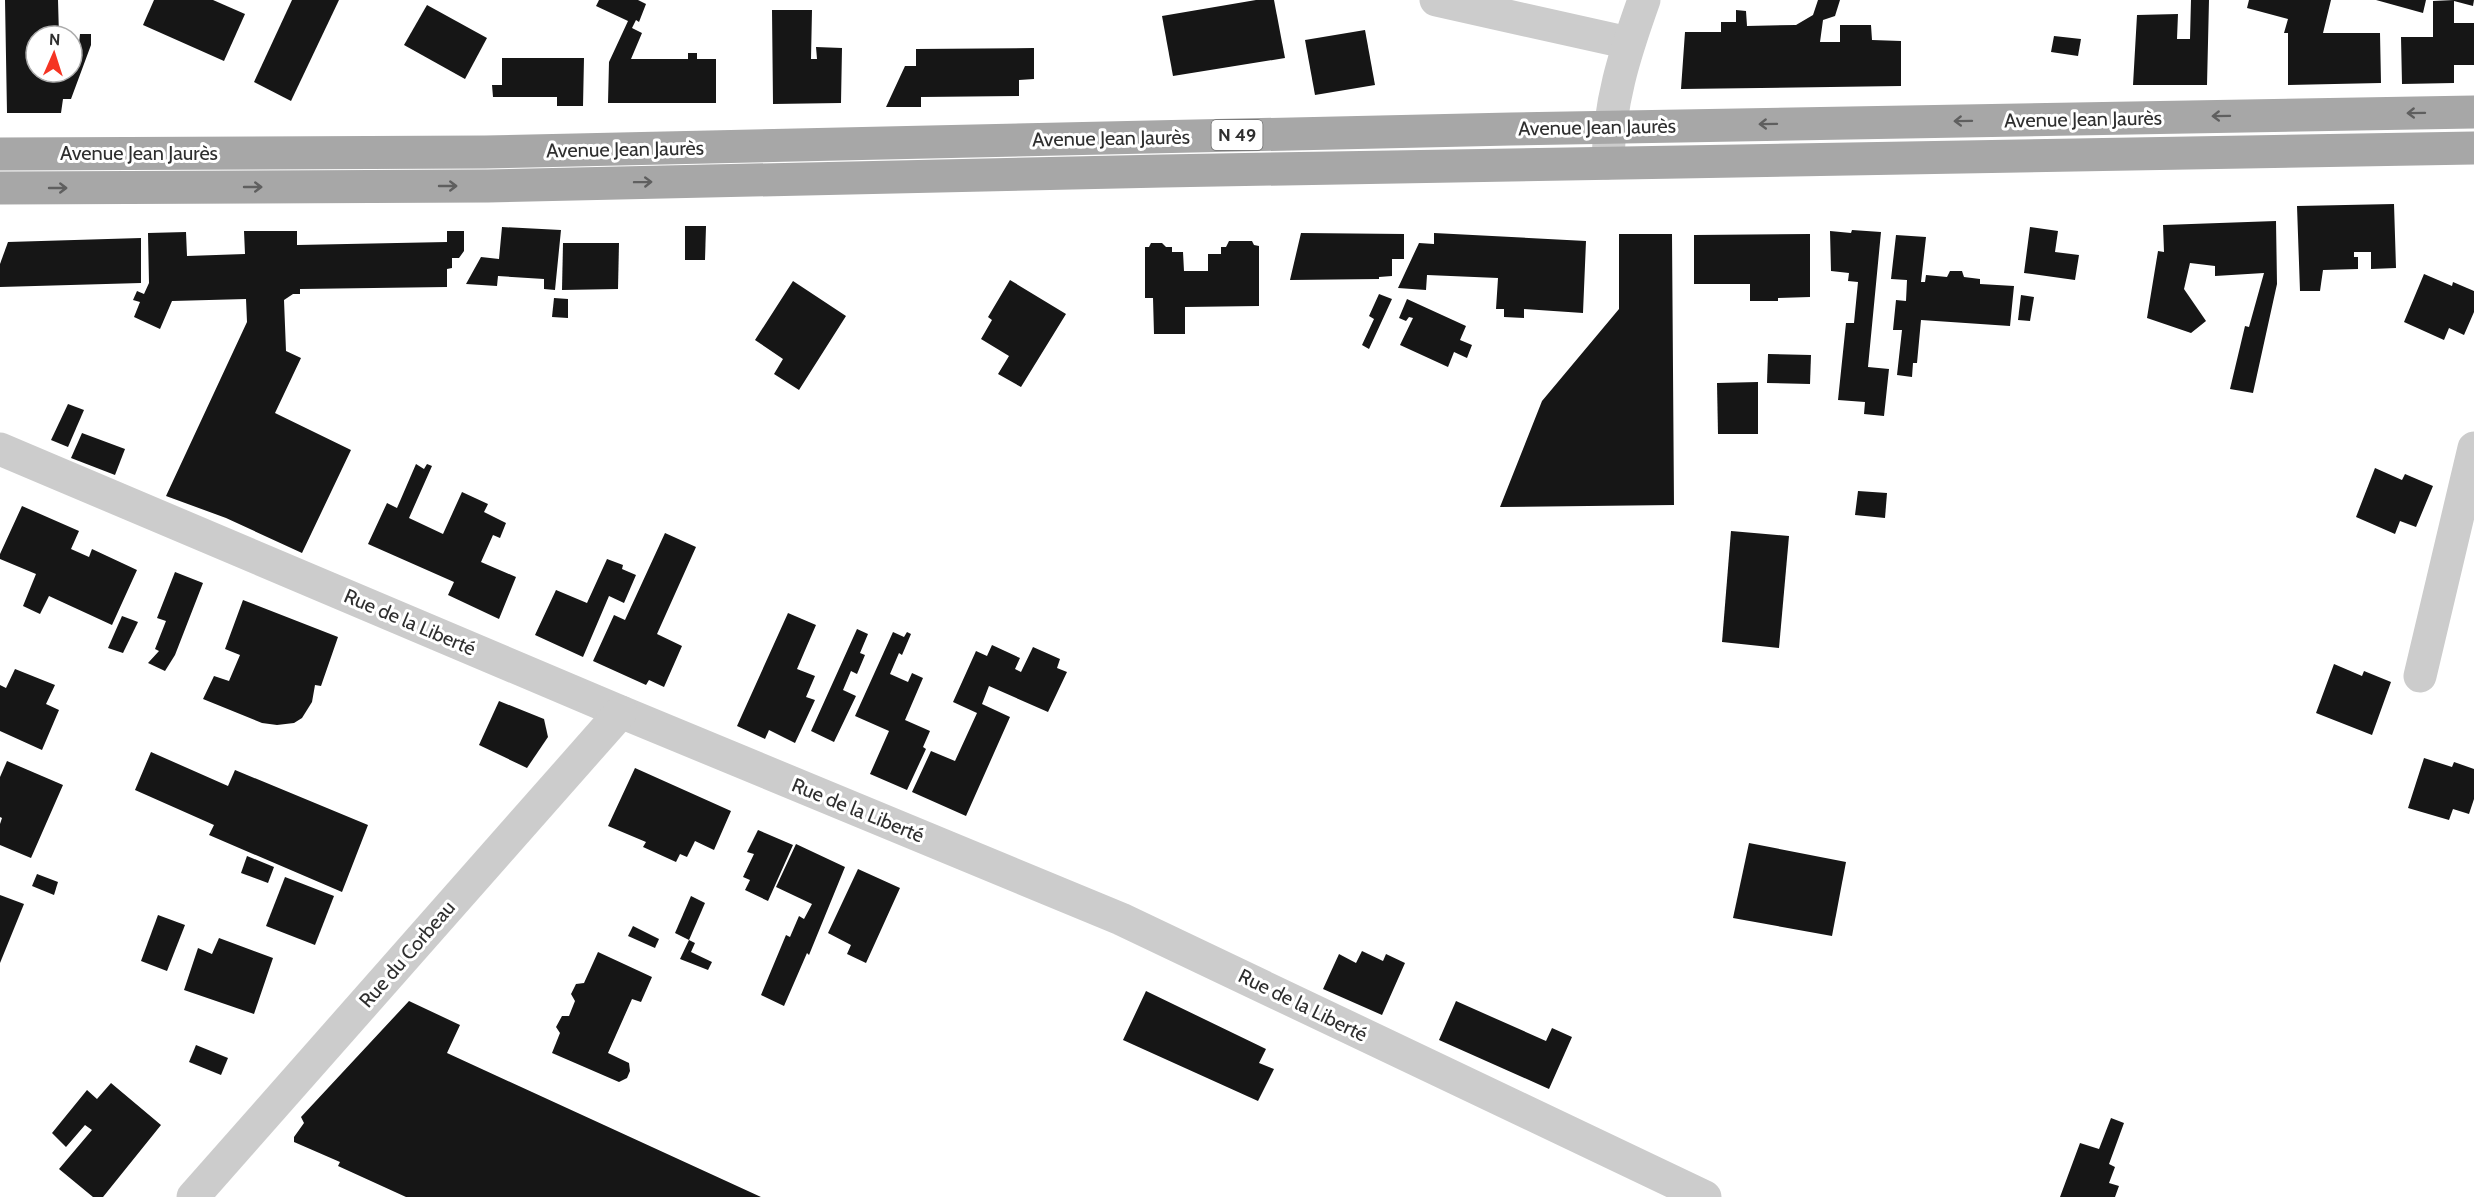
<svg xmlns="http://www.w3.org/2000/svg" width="2474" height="1197" font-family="Cabin,sans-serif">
<rect width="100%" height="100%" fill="#fff"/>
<g fill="#161616">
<path d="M5,0H58L59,36H36V72H72V43H79L80,34H91V45L71,99H63L61,113H7Z"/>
<path d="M154,0H213L245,14L224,61L143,25Z"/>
<path d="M292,0H339L291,101L254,82Z"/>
<path d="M599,0H638L646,4L639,22L636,20L632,28L642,33L631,59H688V53H697V59H716V103H608L609,62L628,21L596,6Z"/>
<path d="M1256,0H1274L1285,58L1173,76L1162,16Z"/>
<path d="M1818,0H1840L1835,16L1823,20L1820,42H1840V25H1871L1872,40L1901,41V86L1681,89L1685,32H1721V22H1736V10L1746,11L1747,26L1796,25L1813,15Z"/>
<path d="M2191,0H2209L2207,85H2133L2137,15L2178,14L2177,39H2190Z"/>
<path d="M2249,0H2331L2323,33H2380L2381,83L2288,85V33H2284L2288,19L2247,8Z"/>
<path d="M2376,0H2426L2423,13Z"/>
<path d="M2454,0V23H2474V65H2454V83L2402,84L2401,37H2433V1Z"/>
<path d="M2474,0L2473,6L2454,1V0Z"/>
<path d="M427,5L487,38L465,79L404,45Z"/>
<path d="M772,10H812L811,59H817L816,47L842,48L841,103L773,104Z"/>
<path d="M1365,30L1375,85L1315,95L1305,40Z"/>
<path d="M2054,36L2081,39L2078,56L2051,52Z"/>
<path d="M1034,48V79L1019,80V96L921,97V107H886L905,66H916V49Z"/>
<path d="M502,58H584L583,106H557V97H493L492,85H502Z"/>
<path d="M2394,204L2396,268L2371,269V252H2354V257H2358V269L2323,270L2320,291H2300L2297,206Z"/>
<path d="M2276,221L2277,284L2253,393L2230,389L2245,326L2249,327L2264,273L2215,276V266L2190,263L2184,289L2206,321L2191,333L2147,318L2158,251L2164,252L2163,225Z"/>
<path d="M685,226H706L705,260H685Z"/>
<path d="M502,227L561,230L555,290L544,289V279L498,276L497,286L466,284L481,257L499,259Z"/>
<path d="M2030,227L2058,231L2055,252L2079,255L2075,280L2024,273Z"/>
<path d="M1852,230L1881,232L1868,367L1889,369L1884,416L1864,414L1865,402L1838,400L1846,323H1854L1858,282L1848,281L1849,273L1831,271L1830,231L1851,233Z"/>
<path d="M244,231H297V245L447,242V231H464V251L459,258H452V268L447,269V287L300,289V294H293L284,300L286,351L301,358L275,413L351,450L302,553L226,518L166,496L247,322L246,299L172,301L160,329L134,317L140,302L133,300L137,291L144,294L149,283L148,233L186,232L187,256L245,254Z"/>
<path d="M1301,233L1404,234V259H1392V276L1379,277V279L1290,280Z"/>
<path d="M1434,233L1586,241L1583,313L1524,309V318L1504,317V309H1496L1498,278L1427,275L1426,290L1398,288L1419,243L1434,244Z"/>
<path d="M1619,234H1672L1674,505L1500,507L1542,401L1619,309Z"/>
<path d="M1810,234V297L1778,298V301H1750V284H1694V235Z"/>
<path d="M1896,235L1926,237L1921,282H1925L1926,275L1947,277L1950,271H1962L1964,277L1980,279V284L2014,286L2010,326L1921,320L1917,363H1913L1912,377L1897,375L1902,330H1893L1896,300L1906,301L1907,280L1891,279Z"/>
<path d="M141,238V283L0,287V264L8,242Z"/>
<path d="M1229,241H1252L1254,245L1259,246V306L1185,307V334H1154L1153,298H1145V247H1149L1151,243H1162L1166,247H1172V252H1183L1184,271H1208V254H1221V247H1226Z"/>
<path d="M563,243H619L618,289L562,290Z"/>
<path d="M2424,274L2452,286L2453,282L2474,291V312L2464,335L2449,328L2444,340L2404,322Z"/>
<path d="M1010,280L1066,314L1021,387L998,374L1009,356L981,339L992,320L988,317Z"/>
<path d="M793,281L846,316L799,390L774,374L783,359L755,340Z"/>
<path d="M1379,294L1392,299L1369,349L1362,345L1374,319L1369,316Z"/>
<path d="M2021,295L2034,297L2030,321L2018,320Z"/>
<path d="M554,298L568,299V318L552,317Z"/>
<path d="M1407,299L1466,326L1460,340L1472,345L1467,358L1454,352L1448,367L1400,345L1413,318L1409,317L1406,321L1399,318Z"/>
<path d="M1768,354L1811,355L1810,384L1767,383Z"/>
<path d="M1758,382V434H1718L1717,383Z"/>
<path d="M68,404L84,410L68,447L51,440Z"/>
<path d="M82,433L125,449L115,475L71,458Z"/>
<path d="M416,464L424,469L427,464L432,466L409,518L443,534L462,492L488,504L484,512L506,523L500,538L493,535L481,562L516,577L499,619L448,595L454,582L368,544L387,503L397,508Z"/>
<path d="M2375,468L2402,480L2405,474L2433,486L2416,527L2400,521L2395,534L2356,517Z"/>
<path d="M1858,491L1887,493L1885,518L1855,515Z"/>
<path d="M22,506L79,531L71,549L89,557L92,549L137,570L112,625L49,596L40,614L23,606L36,574L0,559V554Z"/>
<path d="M1731,531L1789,536L1779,648L1722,642Z"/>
<path d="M665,533L696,547L657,634L682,646L664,687L649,680L646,685L593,661L614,615L625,620Z"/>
<path d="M607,559L623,565L622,569L636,575L624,603L609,596L583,657L535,635L556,590L587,603Z"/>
<path d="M175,572L203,583L175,655L165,671L148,663L159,651L155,649L166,621L157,618Z"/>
<path d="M243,600L338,637L321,686L315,685L312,702L302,718L294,723L277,725L262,723L203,699L214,676L229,681L240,655L225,649Z"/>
<path d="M788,613L816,625L797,669L815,676L806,697L815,700L795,743L769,730L765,739L737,726Z"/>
<path d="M122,616L138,622L123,653L108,648Z"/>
<path d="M857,629L868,634L860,653L865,655L857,674L851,671L843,690L856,696L834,742L811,731Z"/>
<path d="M893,632L904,637L907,632L911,634L902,655L899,653L890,674L908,682L912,673L923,678L905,720L930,731L923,747L926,749L907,790L870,774L889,731L855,716Z"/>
<path d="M992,645L1020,658L1015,669L1021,672L1033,647L1060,659L1057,668L1067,672L1048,712L989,686L982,704L1010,717L966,816L912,792L931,751L955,761L977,713L953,702L976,651L987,656Z"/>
<path d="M2334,664L2362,676L2364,671L2391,682L2372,735L2316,713Z"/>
<path d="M15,669L55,685L46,704L59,710L42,750L0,731V685L6,688Z"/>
<path d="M499,701L544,719L548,737L527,768L479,745Z"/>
<path d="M151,752L228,786L235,770L368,825L342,892L209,835L214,825L135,790Z"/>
<path d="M2424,758L2452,767L2454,762L2474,769V799L2469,814L2453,809L2449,820L2408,808Z"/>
<path d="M7,761L63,785L31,858L0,845V824L2,818L0,817V777Z"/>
<path d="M635,768L731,811L714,850L695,841L687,857L680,854L676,862L643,847L646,842L608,826Z"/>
<path d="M758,830L793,845L768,901L745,890L750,880L743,877L754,854L747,852Z"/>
<path d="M1749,843L1846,862L1832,936L1733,918Z"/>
<path d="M796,844L845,867L809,955L807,953L784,1006L761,995L786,935L790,937L799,916L804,919L812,904L776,887Z"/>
<path d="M247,856L274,867L268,883L241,873Z"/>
<path d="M858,869L900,888L866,963L847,954L851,945L828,933Z"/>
<path d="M37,874L58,882L54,895L32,886Z"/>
<path d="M285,877L334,896L315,945L266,926Z"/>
<path d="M0,895L24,904L0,963Z"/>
<path d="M691,896L705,903L689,940L675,933Z"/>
<path d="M158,915L185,925L167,971L141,961Z"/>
<path d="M633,926L659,939L655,948L628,936Z"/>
<path d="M219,938L273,958L254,1014L184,990L198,948L212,954Z"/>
<path d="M689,940L695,943L691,952L712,962L708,970L680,959Z"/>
<path d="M1362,951L1383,961L1386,954L1405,963L1382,1015L1323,989L1339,954L1356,963Z"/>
<path d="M598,952L652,977L641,1002L632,999L608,1053L629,1063L630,1071L627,1078L619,1082L552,1053L560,1033L556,1027L562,1016H569L575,1001L571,994L576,984L584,983Z"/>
<path d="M1146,991L1266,1049L1259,1063L1274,1069L1258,1101L1123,1040Z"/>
<path d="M409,1001L460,1025L447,1053L761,1197H406L338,1166L340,1162L294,1142V1137L304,1123L301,1117Z"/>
<path d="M1456,1001L1546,1041L1552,1028L1572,1037L1549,1089L1439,1040Z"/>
<path d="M196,1045L228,1058L221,1075L189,1062Z"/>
<path d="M111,1083L161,1125L103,1197H93L59,1169L92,1130L85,1125L66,1147L52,1133L87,1090L97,1099Z"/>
<path d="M2111,1118L2124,1123L2109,1164L2115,1167L2109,1183L2119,1186L2115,1197H2060L2080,1143L2099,1149Z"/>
</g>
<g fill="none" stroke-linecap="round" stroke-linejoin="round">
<g stroke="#ccc" stroke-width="33">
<path d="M1436,0L1629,43"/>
<path d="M1608,163C1609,103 1624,56 1644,0"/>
<path d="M0,449L621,712L1121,919L1705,1197"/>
<path d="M2420,676L2474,448"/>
<path d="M193,1197L621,712"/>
</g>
<g stroke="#a7a7a7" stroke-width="33">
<path d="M0,154L485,152L1511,129L2474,112"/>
<path d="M0,188L488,186L1163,171L2474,148"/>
</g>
</g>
<defs><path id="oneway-shaft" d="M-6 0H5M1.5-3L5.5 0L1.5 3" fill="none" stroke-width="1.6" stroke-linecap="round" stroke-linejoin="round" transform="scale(1.5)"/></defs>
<g stroke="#5f5f5f">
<use href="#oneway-shaft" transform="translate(2416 113) rotate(179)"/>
<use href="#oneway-shaft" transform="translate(2221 116) rotate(179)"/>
<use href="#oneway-shaft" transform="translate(1963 121) rotate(179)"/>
<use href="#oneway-shaft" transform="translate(1768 124) rotate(179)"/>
<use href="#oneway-shaft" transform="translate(643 182) rotate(-1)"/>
<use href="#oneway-shaft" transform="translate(448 186)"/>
<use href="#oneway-shaft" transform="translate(253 187)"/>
<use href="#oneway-shaft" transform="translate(58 188)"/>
</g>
<g text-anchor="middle" stroke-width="6" stroke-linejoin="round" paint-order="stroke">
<rect fill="#fff" stroke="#6d6d6d" stroke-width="1.5" x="1211.5" y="120" width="51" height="30" rx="4.5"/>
<g font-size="18" font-weight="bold" fill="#2f2f2f">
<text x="1237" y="141">N 49</text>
</g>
<g font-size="20" fill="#2f2f2f" stroke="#fff">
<text transform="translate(2083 119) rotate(-1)" y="7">Avenue Jean Jaurès</text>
<text transform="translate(1597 127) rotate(-1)" y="7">Avenue Jean Jaurès</text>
<text transform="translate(1111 138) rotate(-1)" y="7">Avenue Jean Jaurès</text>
<text transform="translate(625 149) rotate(-1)" y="7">Avenue Jean Jaurès</text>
<text x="139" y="160">Avenue Jean Jaurès</text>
<text transform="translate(410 622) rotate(23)" y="7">Rue de la Liberté</text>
<text transform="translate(858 810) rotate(22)" y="7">Rue de la Liberté</text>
<text transform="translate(407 954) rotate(-49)" y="7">Rue du Corbeau</text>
<text transform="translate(1303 1005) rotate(26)" y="7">Rue de la Liberté</text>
</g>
</g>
<g transform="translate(54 54) rotate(3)"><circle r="28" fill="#ffffff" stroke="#acacac" stroke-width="1.5"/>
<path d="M0-4.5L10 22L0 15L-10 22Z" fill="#f53423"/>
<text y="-9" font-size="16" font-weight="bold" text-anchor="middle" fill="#2f2f2f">N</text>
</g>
</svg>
